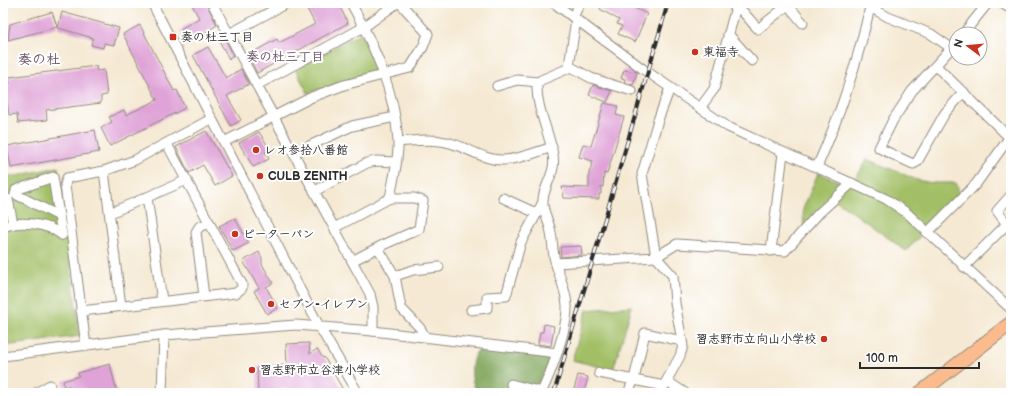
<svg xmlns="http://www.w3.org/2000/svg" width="1014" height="396" font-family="'Balsamiq Sans','Klee One',sans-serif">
<rect width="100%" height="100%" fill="#fff"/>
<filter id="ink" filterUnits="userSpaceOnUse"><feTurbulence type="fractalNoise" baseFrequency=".025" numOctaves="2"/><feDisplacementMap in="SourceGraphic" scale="8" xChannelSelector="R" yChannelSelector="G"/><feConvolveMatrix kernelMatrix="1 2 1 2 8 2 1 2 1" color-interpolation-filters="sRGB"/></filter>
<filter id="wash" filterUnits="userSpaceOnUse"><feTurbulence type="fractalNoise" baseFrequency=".012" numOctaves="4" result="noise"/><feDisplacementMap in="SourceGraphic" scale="16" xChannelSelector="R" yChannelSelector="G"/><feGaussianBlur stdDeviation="0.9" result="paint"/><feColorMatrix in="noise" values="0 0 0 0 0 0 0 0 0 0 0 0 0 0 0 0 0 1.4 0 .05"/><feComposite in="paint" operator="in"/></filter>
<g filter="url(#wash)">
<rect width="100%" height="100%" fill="#f5e9d3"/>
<g fill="#a2bf66" stroke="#667548">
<path d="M359,34L366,37L380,66L376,71L308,93L295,69Z"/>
<path d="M867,159L917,180L932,183H956L960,194L906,251L836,200L804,231L803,209L818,173L845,184L855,180Z"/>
<path d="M58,167L80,336L3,346V175L16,176Z"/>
<path d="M632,306L613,370L572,360L587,310Z"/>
</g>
<path fill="#81a65b" stroke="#566843" d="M488,348L537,355L550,360L540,393H476C471,378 469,367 476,352Z"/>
<g id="blocks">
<g fill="#dfa3d7">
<path d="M191,3H206L217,25L190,42L184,40L181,33L182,28L199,18Z"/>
<path d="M304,3H338L348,23L257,73L248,55L277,39L279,43L315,24Z"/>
<path d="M603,3H624L647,14L635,42L618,34L622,26L617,24L619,20L600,9Z"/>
<path d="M52,12L57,27L8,40L10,24Z"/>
<path d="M62,12L119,28L114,45L104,43L103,48L91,45L93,38L58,28Z"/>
<path d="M140,25L174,91L177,90L185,108L110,146L101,128L112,122L109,117L124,110L126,115L157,100L123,34Z"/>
<path d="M221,32L234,56L229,59L216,35Z"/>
<path d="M208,47L226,78L241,69L249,84L227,96L241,120L231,126L193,55Z"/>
<path d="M96,66L97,71L104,70L107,95L101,96V103L46,110L47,120L18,123L17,114L9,115L5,85L10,84L9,77Z"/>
<path d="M624,70L637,72L633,85L624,82L625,79L621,78Z"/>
<path d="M593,85L612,91L607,102L589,95Z"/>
<path d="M604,103L618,106L616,115L624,117L607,174L604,173L603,187L601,186V194H599V199L564,198L562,187L589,188V173L593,161L579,157L583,144L591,146Z"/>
<path d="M95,130L99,152L11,168L7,146Z"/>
<path d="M206,131L232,176L215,186L203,165L189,173L176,147Z"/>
<path d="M259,132L270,149L265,152L269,159L253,167L239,143Z"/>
<path d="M235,218L249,243L233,251L219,226Z"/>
<path d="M581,246L582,255L561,257L560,247Z"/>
<path d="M259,252L262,258V264L273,283L266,287L278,308L267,314L254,291L259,288L243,261Z"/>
<path d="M544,324L554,326L551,346L538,344L540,332H543Z"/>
<path d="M309,343L310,354L317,349L323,358L324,357L345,393H295V389H281V393H258L257,367L287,365L286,344Z"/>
<path d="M110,364L117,393H72L70,386L64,387L63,381L79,376L78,373L81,372Z"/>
<path d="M578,375L588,377L584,393H573Z"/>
</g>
</g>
</g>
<g filter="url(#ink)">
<use href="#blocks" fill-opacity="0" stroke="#908a7f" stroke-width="1"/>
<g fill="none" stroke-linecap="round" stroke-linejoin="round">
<defs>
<g id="minor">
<path d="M152,3L319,326L358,393"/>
<path d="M212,3L370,294L373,307V331"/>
<path d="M351,3C374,46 395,91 398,141C399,159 393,180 390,198"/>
<path d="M554,3L643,69L728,127L886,199L907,213L1011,309"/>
<path d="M1001,3L1011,9"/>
<path d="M736,4L758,29L788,5L803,23"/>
<path d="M870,7L888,17L931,34L951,48"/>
<path d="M573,17L580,3"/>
<path d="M229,34L287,3"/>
<path d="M728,34L752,61"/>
<path d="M963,34L988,3"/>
<path d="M956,43L912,91L893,120L879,148L913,164L917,162L945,113L964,92"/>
<path d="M569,66L591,78L632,91"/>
<path d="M936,66L1011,139"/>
<path d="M257,85L364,27L397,3"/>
<path d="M497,86L517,80L539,82"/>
<path d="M700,108L714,89L737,3"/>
<path d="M224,142L312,97L344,85L410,68L423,47L428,34L400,3"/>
<path d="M398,142C414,141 430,138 446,142C466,146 484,161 504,160C520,159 537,152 552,147"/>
<path d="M294,153L352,126L395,117"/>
<path d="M817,167C841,114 858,60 871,3"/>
<path d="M104,171L121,306"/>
<path d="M16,190L53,177L62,235"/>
<path d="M315,191L367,163L376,161L395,162"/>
<path d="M15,194L59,216"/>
<path d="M147,197L162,301"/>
<path d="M503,198L536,213"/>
<path d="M8,199L13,224"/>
<path d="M110,213L187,180"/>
<path d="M3,227C21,220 46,223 62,235"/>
<path d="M334,228L390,198H414L423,201L419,229L383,245L352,261"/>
<path d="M927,233L976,184L1009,138"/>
<path d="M378,248L395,276L401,308L420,328L426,338"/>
<path d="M771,251L783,153"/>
<path d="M556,263L656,257L677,244L785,251L819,213L852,183"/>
<path d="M964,267L1007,224L997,211L1011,195"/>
<path d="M395,276L413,270L439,267"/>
<path d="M204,296L196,232L199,227L210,223"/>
<path d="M471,310L487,308V297L506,296L521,242L542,204"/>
<path d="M81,311L236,293L242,288V284L167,144"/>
<path d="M86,346L65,185L67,178L104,171L135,160L211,119"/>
<path d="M3,356L164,335L296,325L373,331L557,353"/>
<path d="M599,373L664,386"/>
<path d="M667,381L685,393"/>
<path d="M511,384L542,392"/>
<path d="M36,393L50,385"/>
<path d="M162,393L164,335"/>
<path d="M541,393C551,373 568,327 567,305C566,290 559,276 555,261C552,250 553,239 550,228C548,220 544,213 543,205C541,188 557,174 553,155C549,130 536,109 537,84L541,80L567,69L569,66L576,19"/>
<path d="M628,393L634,379L645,333L682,341"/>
<path d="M660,393L680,356L683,346L675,303L673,276L656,257L642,174L658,120L670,88"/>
</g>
<path id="highway" d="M920,393L1011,323"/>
</defs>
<use href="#minor" stroke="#908a7f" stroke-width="11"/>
<use href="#highway" stroke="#908a7f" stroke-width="15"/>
<use href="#minor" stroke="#fff" stroke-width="9"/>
<use href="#highway" stroke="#fbbb8c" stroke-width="13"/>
<defs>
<path id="rail" d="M554,393L668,3"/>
</defs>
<use href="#rail" stroke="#2b2b2b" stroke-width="4"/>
<use href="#rail" stroke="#fff" stroke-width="2.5" stroke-dasharray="8" stroke-linecap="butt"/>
</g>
</g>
<g fill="#c8321e" stroke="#fff" stroke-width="1.5">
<rect x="169" y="33" width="8" height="8" rx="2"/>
<circle cx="695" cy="52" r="4"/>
<circle cx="256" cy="150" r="4"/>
<circle cx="260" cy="176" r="4"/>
<circle cx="235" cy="234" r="4"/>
<circle cx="271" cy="304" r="4"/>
<circle cx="824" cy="339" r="4"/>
<circle cx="252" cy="370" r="4"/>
</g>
<g text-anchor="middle" stroke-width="4" stroke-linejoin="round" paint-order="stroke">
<g font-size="12" font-weight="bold" fill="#2b2b2b" stroke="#fff" text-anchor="start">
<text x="181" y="41">奏の杜三丁目</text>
<text x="703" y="56">東福寺</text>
<text x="264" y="154">レオ参拾八番館</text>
<text x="268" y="180">CULB ZENITH</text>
<text x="243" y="238">ピーターパン</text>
<text x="279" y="308">セブン-イレブン</text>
<text x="816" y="343" text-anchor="end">習志野市立向山小学校</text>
<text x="260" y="374">習志野市立谷津小学校</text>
</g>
<g font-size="13" font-weight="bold" fill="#6a5567" stroke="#fff">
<text x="285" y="61">奏の杜三丁目</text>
</g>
<g font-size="14" font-weight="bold" fill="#6a5567" stroke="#fff">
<text x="39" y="64">奏の杜</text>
</g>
</g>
<rect width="1014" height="396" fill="none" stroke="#fff" stroke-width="16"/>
<g transform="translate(968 46) rotate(286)"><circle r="19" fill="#ffffff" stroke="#aaaaaa"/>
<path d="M0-3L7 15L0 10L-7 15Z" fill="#c8321e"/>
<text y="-6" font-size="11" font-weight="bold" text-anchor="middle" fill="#2b2b2b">N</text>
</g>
<path d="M860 362v6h119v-6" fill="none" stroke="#2b2b2b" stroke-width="2"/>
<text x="866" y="362" font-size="12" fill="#2b2b2b" stroke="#ffffff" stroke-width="3" paint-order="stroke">100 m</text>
</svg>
